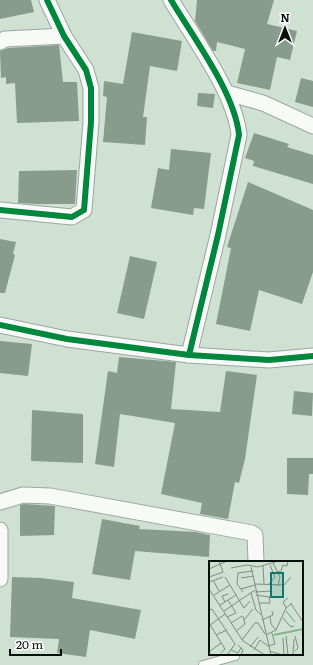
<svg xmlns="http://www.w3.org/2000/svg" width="313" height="665" font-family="Literata,serif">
<rect width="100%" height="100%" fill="#cfe1d3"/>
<g fill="#889c8d">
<path d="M0,0H31L34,12L0,19Z"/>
<path d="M197,0H274L267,24L297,31L290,60L277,57L270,90L237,83L245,49L217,42L216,51H213L195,21Z"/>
<path d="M132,32L182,41L177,71L150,66L143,117H147L145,145L103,142L107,97L103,96L104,81L123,84Z"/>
<path d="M59,45L63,82H77L79,121L17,123L15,83L6,84V77L1,78L0,51L8,48Z"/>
<path d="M301,78L313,81V107L295,102Z"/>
<path d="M198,93L215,94L213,108L197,106Z"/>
<path d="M254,133L289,144L287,147L313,155V184L253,166L254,161L245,158Z"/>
<path d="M171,149L211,153L204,209L194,208L193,215L151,208L158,168L169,170Z"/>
<path d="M77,170L75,204H36L18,203L19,171Z"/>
<path d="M248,182L313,210V272L302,304L259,290L250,331L216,324L231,248L227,247Z"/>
<path d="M0,239L16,242L13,254L15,255L5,293H0Z"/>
<path d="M130,256L157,262L144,319L117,313Z"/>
<path d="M0,341L32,344L28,376L0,373Z"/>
<path d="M119,357L176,362L171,409L220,412L226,371L257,375L245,459L239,483L235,482L228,519L200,514L202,503L161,494L175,423L120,414L114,467L95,464L108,371L117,373Z"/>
<path d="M294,391L313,393L312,416L292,414Z"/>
<path d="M32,410L83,414V463L31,461Z"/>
<path d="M287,458H313V474H309L308,495L287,494Z"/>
<path d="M24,504L55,506L54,535L20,536V505Z"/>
<path d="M102,519L140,526L139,529L196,532L210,535L209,557L135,551L130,580L92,574Z"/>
<path d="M12,577L41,578L74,582L72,598L141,610L135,639L90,630L86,657L57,653L59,639L10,637Z"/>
</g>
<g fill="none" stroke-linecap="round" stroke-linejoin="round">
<defs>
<path id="service" d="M203,665L235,656"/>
<g id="minor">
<path d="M171,0C193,37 235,93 239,135L218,235L189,355"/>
<path d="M0,42L5,39L64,36"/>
<path d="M227,93L263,103L313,126"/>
<path d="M0,210L72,217L84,210L91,122V88L86,70L64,36L47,0"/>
<path d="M0,325L67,339L189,355L269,360L313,356"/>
<path d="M0,502L23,495L50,496L252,533L255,535L256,562"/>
<path d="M0,530V579"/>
</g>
</defs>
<use href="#service" stroke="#9aa79d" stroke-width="10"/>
<use href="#minor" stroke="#9aa79d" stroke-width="17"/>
<use href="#service" stroke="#f8faf8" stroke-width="8"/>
<use href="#minor" stroke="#f8faf8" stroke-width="15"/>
<defs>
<g id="cycleway">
<path d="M171,0C193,37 235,93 239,135L218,235L189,355"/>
<path d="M0,210L72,217L84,210L91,122V88L86,70L64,36L47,0"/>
<path d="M0,325L67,339L189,355L269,360L313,356"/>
</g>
</defs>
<use href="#cycleway" stroke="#fff" stroke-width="8"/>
<use href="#cycleway" stroke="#00873e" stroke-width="6"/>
</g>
<g transform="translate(209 561)">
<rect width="94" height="94" fill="#cfe1d3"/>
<path fill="none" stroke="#84b490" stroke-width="2" d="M65,74L94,68"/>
<path fill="none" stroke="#7e8d82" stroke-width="1" d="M64,2L71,16L69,25M54,5L55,23M42,6L62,94M22,7L38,4L49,6L69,0M0,8L18,0M68,11L72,10L74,4L78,5L79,0M0,16L14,11L10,0M16,16L35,47L41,40M32,17L45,15M4,19L10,30M0,21L14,16M46,23L75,24L82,16M60,23L66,16L61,4M0,28L34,80L56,94M32,28L46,24M34,31L28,23L29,12L44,10M46,31L62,30V35L60,36M42,32L47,49L52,54M5,34L21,24M47,34L60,36M16,41L13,35L19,33M50,42H61L60,36M82,43L94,61M11,44L27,34M77,47L74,41L79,37M0,49L3,48L26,83M15,50L46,29M77,50L86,61M61,55L62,63L67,69M18,56L27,52L19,39M74,57L82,66L85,65M35,59L44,48M53,59L64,54L63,50M0,62L16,88L12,92M22,62L33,55M0,65L16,53M27,70L36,63L34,55M7,74L18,69M57,74L67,69L77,47L83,42M77,75L79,94M74,77L75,94M33,79L46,62H49L56,73M29,84L34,89L32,94M41,86L49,76M22,89L29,92L32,87M45,89L51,79L59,85L66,83L63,72M61,90L73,94M86,90L89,87L86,75M0,91L12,82M18,94L26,83M84,94L85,78"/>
<path fill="#0f766e" fill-opacity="0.15" stroke="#0f766e" stroke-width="2" d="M62,12H74V36H62Z"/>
<rect width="94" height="94" fill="none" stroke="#051008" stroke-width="2"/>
</g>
<g transform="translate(285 28)" stroke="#ffffff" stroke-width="3" paint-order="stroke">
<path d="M0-3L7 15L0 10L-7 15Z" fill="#051008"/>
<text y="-6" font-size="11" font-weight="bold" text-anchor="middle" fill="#051008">N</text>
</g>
<path d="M10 649v6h51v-6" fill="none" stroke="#051008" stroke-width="2"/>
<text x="16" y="649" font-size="12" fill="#051008" stroke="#ffffff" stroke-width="3" paint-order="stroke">20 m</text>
</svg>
